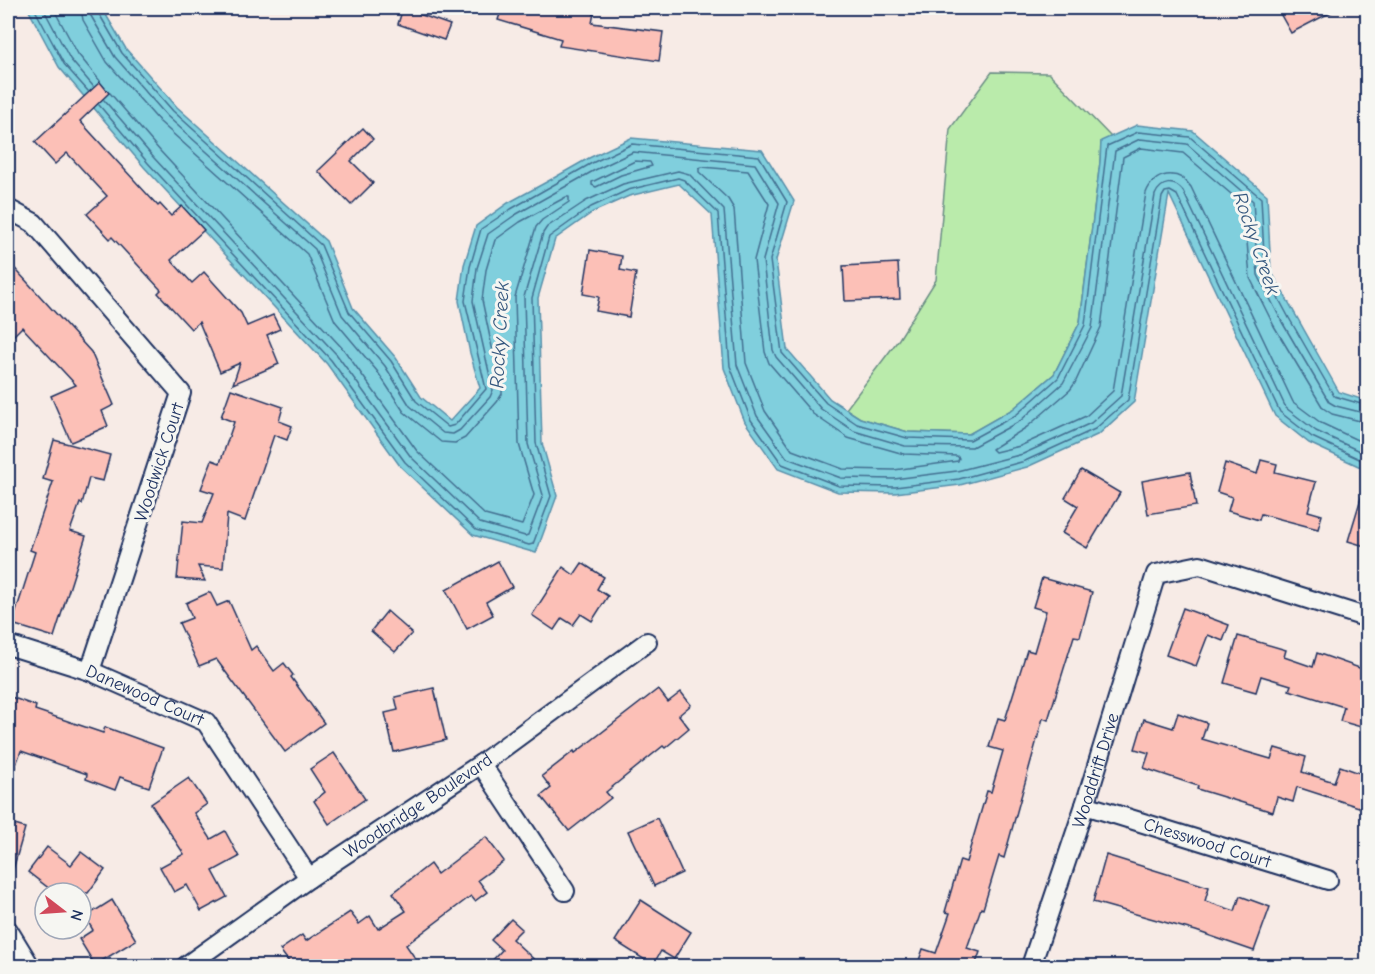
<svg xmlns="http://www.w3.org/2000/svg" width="1375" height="974" font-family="'Comic Neue',sans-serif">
<rect width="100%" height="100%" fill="#f7ebe6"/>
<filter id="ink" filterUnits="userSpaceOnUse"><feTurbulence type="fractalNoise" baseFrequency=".0167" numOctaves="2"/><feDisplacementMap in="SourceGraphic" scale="12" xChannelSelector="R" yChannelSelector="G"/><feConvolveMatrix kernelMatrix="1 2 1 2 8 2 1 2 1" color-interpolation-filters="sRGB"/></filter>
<g filter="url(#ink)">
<path fill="#baebab" stroke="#6a8d84" stroke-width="1.5" d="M992,72L1049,73L1111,137L1101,142L1100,162L1080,322L1054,374L1013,409L969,434L908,432L860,418L846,409L899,339L936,280L950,129Z"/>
<path fill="#80cfdd" stroke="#588faa" stroke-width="1.5" d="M25,8H102L126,49L177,107L326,241L353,308L396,358L421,397L450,421L480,388L470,353L459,301L464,265L476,226L508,203L552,179L589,158L631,138L762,150L794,201L776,260L787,349L830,399L860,418L908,432L969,434L1013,409L1054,374L1080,322L1100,162L1101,141L1137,125L1193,131L1267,195L1271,271L1339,392L1367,401V470L1309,443L1275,416L1169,194L1134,402L1099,434L1027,467L960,485L895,493L838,492L778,469L745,422L724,368L712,215L679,184L629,196L593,212L555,239L538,298L542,443L557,496L536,553L473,535L400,466L327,364L144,167L59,67L29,11Z"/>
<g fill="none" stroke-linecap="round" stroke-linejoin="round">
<g stroke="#436f91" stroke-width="1.5">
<path d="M34,8L64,64L88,91"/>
<path d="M43,8L70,59L93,86"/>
<path d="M53,8L78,54L100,81"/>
<path d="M81,8L83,20L107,62L160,122L307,254L335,321L377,371L404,412L441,442L455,443L465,438L497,402L502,394V382L492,347L482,300L486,270L495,240L520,222L566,197H569V202L542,220L536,227L515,297L519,444L534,495L522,525L485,515L417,451L344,350L161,152L110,93"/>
<path d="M90,8L91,16L115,57L167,116L315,249L342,315L385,366L410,406L443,433L453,434L460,430L490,397L493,390L473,301L477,268L488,234L515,215L595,170L633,152L755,164L779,203L763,260L773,350L776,357L821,409L854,431L905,446L972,447L1020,421L1063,383L1092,328L1115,151L1140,139L1187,144L1253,201L1258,275L1282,322L1329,402L1336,406L1368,414"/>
<path d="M97,8L98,12L122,53L173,111L321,245L349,312L391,361L416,401L448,427L455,425L486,389L465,301L470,267L481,229L511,209L592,163L632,144L759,156L787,202L770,260L782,353L826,403L857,424L907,438L970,440L1016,415L1058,378L1085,325L1107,146L1138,132L1190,137L1261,198L1265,273L1289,318L1334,396L1368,406"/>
<path d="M104,100L154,158L337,355L411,457L480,523L525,536L528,535L543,495L528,444L524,297L543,233L547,227L586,201L623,184L678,171L689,174L724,210L737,365L757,416L787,458L841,478L894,479L957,471L1023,454L1091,423L1121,396L1155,195C1161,181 1174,180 1183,191L1286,408L1316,431L1368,455"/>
<path d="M99,105L148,163L331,360L405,462L476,530L529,545L533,544L551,496L536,443L532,298L549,237L591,207L628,190L678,178L684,180L718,213L730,366L751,420L782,464L839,486L895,487L959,479L1025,461L1095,429L1128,400L1162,197L1165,192L1170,191L1177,195L1280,412L1312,437L1368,463"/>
<path d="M635,161L650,162L652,166L621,175L596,187L592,185V182Z"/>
<path d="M702,167L748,171L769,204L754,260L765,352L769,363L813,414L848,438L904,454L957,456L959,458L958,461L894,470L843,469L792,450L765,411L746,363L734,209L728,199L699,172V168Z"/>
<path d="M1368,423L1332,414L1323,408L1274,326L1250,278L1244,205L1183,153L1141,148L1123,157L1101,327L1075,383L1070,390L1027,427L992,449L995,452L1020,446L1086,416L1113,391L1146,193C1154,172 1178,168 1191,187L1293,402L1321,423L1368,445"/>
</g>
</g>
<g fill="#fcc0b7" stroke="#1b2f5e" stroke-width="1.5">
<path d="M403,8H421L419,14L450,25L444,40L398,24Z"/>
<path d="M502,8H595L592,23L663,32L659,61L559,46L561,39L498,20Z"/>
<path d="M1277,8H1339L1291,33Z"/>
<path d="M100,82L109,93L80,121L158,206L160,204L171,216L182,206L204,230L171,260L192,283L204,272L241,313L247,326L273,315L280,329L267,335L279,364L233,384L240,363L220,372L199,322L191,329L158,293L161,290L112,237L110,239L87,214L107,196L67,153L55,164L35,142Z"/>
<path d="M363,128L373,139L351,161L373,183L351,205L318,171Z"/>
<path d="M590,250L622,256L620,270L636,273L629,317L596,311L599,297L583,294Z"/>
<path d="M8,261L91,352L114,405L102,411L108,426L71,442L51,396L76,385L22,327L8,341Z"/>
<path d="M898,263L900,299L845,301L843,266Z"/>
<path d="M231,389L283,407L279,421L292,426L287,440L274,435L245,521L227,514L223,568L198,566L205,581L177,579L183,521L202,523L214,493L201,489L212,460L220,463L234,422L221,417Z"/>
<path d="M54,440L110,455L103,481L89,478L82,504L80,503L70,531L86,536L54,637L12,624L35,552L30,550L53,482L43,479Z"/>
<path d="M1261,460L1277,464L1275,472L1316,482L1308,511L1322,515L1318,529L1261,514L1259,520L1228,511L1232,497L1217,492L1225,463L1257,474Z"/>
<path d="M1081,470L1120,493L1087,548L1062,533L1078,506L1065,498Z"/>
<path d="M1190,472L1196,506L1148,514L1142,481Z"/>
<path d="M1364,488L1368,489V547L1348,541Z"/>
<path d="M498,561L512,587L486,602L493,615L467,629L446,590Z"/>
<path d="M582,563L604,577L597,589L608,596L592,621L581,614L573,625L562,618L554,630L532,615L563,567L574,575Z"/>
<path d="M1042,578L1092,592L1080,637L1074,636L1048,720L1043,718L1004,858L999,856L983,909L981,908L967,948L980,952L975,966H917L923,949L936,953L950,913L945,912L960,860L966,862L987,791L991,792L1003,751L989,747L998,718L1005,720L1027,650L1034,652L1046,611L1033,607Z"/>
<path d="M210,592L217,606L229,601L251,650L256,646L274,671L284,663L293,675L291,677L324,723L285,752L216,659L199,666L179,623L192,618L186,603Z"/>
<path d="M1183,608L1229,625L1223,641L1208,635L1196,666L1166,655Z"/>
<path d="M387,611L412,633L395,652L371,631Z"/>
<path d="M1238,636L1286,650L1284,657L1313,667L1317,653L1368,671V729L1340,721L1344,707L1289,690L1291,685L1261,676L1256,692L1224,683Z"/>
<path d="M434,688L446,740L394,752L385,713L398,710L395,697Z"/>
<path d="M658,689L668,702L681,692L691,705L679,715L689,728L665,748L663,746L606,792L611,798L569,831L541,796L551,788L542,776L574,751L575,753Z"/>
<path d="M8,696L36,706L35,710L103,733L105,727L163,748L149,787L120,777L115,790L86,779L87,774L21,751L10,782L8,781Z"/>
<path d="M1178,713L1207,723L1202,739L1271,759L1275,748L1306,757L1302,772L1334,782L1340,766L1368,776V810L1297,787L1293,802L1277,797L1273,812L1197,789L1198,786L1144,768L1149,753L1135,749L1144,719L1173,728Z"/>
<path d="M334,753L365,799L329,824L314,801L325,792L310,769Z"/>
<path d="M189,778L207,804L194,813L211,839L225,831L239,857L213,871L227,897L201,911L187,885L174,892L160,867L184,854L151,804Z"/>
<path d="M657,818L682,873L654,886L628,831Z"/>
<path d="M8,823L25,828L12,873L8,872Z"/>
<path d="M486,837L504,861L478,880L487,892L475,901L471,896L406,945L415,958L403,966H292L280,950L302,935L306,941L350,912L359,924L370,916L378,929L406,911L393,893L430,864L437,874Z"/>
<path d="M47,847L71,865L81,852L105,870L88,893H55L28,872Z"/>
<path d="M1106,855L1209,887L1205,901L1235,911L1240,896L1270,907L1254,951L1196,931L1093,902Z"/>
<path d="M112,900L136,940L95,965L79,939L93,930L85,917Z"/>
<path d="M641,900L691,932L674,959L661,951L653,965L615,941Z"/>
<path d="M511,919L522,929L512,939L541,966H487L502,950L491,940Z"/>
</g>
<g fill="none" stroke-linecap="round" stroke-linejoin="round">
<defs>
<g id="street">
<path d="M8,209L34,223L181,393L90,671"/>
<path id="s1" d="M8,645L90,671L206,722L309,878"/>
<path d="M481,764L565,891"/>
<path id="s2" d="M1085,805L1328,880"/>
<path d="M8,930L30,966"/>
<path id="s3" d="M186,966L309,878L481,764L647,642"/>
<path id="s4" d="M1031,966L1085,805L1156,574L1200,565L1368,618"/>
</g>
</defs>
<use href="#street" stroke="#1b2f5e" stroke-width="22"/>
<use href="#street" stroke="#f6f6f2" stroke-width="18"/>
</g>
</g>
<g text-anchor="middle" stroke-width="6" stroke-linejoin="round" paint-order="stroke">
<g font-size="18" fill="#1b2f5e" stroke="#f6f6f2">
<text transform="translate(159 462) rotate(-72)" y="6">Woodwick Court</text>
<text dy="6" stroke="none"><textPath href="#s1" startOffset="146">Danewood Court</textPath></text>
<text dy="6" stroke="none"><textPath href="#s4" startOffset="206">Wooddrift Drive</textPath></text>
<text dy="6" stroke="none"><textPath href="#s3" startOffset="282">Woodbridge Boulevard</textPath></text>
<text dy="6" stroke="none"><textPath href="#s2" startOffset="128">Chesswood Court</textPath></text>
</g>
<g font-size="20" font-style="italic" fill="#34577e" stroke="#f6f6f2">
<text transform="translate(1257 243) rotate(71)" y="7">Rocky Creek</text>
<text transform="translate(499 335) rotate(-87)" y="7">Rocky Creek</text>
</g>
</g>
<rect width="1375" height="974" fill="none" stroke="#f6f6f2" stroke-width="30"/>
<rect x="15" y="15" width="1345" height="944" fill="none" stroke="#1b2f5e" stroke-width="2" filter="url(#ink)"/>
<g transform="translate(63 911) rotate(107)"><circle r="28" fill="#f6f6f2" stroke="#9ea6b7" stroke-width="1.5"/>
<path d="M0-4.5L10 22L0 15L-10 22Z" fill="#d1495b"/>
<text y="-9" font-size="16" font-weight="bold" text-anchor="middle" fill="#1b2f5e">N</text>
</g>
</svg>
